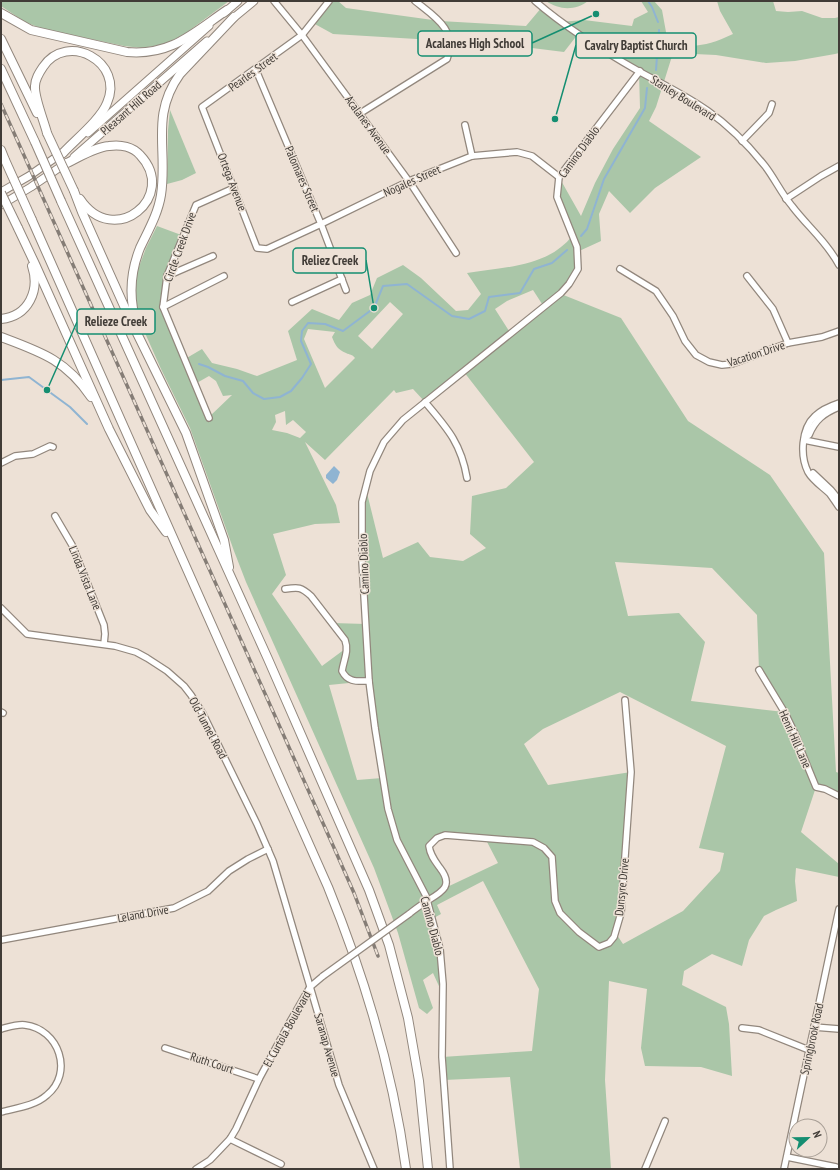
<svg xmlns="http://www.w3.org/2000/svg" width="840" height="1170" font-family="'PT Sans Narrow',sans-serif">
<rect width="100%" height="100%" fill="#ede1d6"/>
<g fill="#aac6a8" fill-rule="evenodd">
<path d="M1,1H229L186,33L175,39L165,44L142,48L124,46L43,29L25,22L1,6Z"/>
<path d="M329,1H338L346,8L440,21L526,26L542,7L560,22L584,20L632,26L634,19L648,12L641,1H654L662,10L668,43C697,48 707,46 733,34L720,11L717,1H773L776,11L788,12L802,11L822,18H835L839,17V53L835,54L795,61L766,63L716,55L673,53L656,107L649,121L701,157L655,188L630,213L609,191L599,214L601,241L577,252L578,269L561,294L621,318L688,421L770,475L824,553L836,772L839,773V796L816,787L801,832L839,864V877L796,868L795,881L797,901L776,910L764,916L749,940L742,966L712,954L684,971L682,985L726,1007L729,1024L732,1076L701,1067L645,1066L641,1048L647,989L609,981L605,1080L611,1169H520L510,1077L444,1080L442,1057L532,1051L539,989L483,881L437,905L441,914L432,919L440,949L443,995L433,973L423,980L433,1008L427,1014L419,1008L398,933L374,868L246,582L234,551L190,428L161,369L141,324L137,314L134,294L137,272L146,248L157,226L184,236L167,276L163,307L185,359L202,349L212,363L237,369L257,376L297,360L288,331L312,309L339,320L352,303L370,295L377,278L403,265L421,278L456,311L468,310L481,294L467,273C497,268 537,267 561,247C565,244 569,240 572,236L557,197L559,177L581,216L595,183L613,149L640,108L639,72L578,34L564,52L524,47L506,51L450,46V41L333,34L313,23ZM533,290L544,307L511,334L495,309L507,301ZM390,302L403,314L372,349L358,336ZM308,329L335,332L332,337C335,345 338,350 346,353C350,355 352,354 355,358L325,388L304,339ZM464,372L534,462L506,488L472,496L470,534L486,548L463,561L430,557L418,542L383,558L366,489L362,502L366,624L332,623L344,640L345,649L322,666L272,594L286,575L273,534L315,524L340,523L336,505L305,442L325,460L394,390L396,393L413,389L425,402ZM209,376L216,381L223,396L232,395L209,417L195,384ZM285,411L286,425L293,420L306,432L300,438L287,433L272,430L276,422L275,415ZM615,562L712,568L757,615L759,670L784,712L691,701L705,642L679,613L628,616ZM369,681L382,778L357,780L329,685ZM620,692L726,746L699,848L724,853L720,871L683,911L623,944L615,932L621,913L631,772L548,785L524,744L543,729ZM445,835L485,838L498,863L445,888L447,883L429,846Z"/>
<path d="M546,1H588C575,11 559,10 546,1Z"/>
<path d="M170,110L196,173L182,180L167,184L168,130Z"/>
</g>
<path fill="#8fb4d2" d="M334,466L340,472L337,480L333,484L326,478V475Z"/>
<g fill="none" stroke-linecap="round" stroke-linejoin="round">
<g stroke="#8fb4d2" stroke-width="2">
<path d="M648,1L652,7L658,22"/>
<path d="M656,70L659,30"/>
<path d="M581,236L587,229L604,179L645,108L647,88"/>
<path d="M199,364L208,367L225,376L243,381L253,393L264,399L280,397L291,391L302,378L311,364L301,341L302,331L308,323L325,324L343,331L374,308L383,286L407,284L452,316L469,319L485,311L489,297L520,293L534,269L552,263L567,250"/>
<path d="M1,380L29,377L70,407L87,424"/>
</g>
<defs>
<g id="minor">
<path d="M274,1L302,35L411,184L456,253"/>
<path d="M329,1L302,35L202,107L257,248L267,249L321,224L409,181L472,156L517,152L532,156L559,177"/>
<path d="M535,1C567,29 603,51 640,72C663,84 687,96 708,111C728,125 749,146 765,166C775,179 781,193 792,206C807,226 827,242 839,265"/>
<path d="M450,46L506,51"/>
<path d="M256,70L321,224L346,290"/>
<path d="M359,114L447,59C458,30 435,17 415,1"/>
<path d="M465,125L472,156"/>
<path d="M742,141L769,113L772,104"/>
<path d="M786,199L821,176L839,166"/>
<path d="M620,269L656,291L673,316L685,341L696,355L709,362L722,365L732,364L788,343L822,337L839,331"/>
<path d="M167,276L213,256"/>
<path d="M747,276L773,309L788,343"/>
<path d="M292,302L342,279"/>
<path d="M163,307L224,276"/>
<path d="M425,402C447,428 461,443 467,478"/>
<path d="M839,403C830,406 822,409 815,416C801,429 800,456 808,472C813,481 823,487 830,494C833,498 836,503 839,507"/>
<path d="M209,418L163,307L167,276L196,205L234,188"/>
<path d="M805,437L809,435C815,420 824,413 839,407"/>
<path d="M804,440L839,447"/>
<path d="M1,463L15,456L33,454L50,446L53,447"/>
<path d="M813,473L831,490L839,500"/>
<path d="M55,516L72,545L104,625L105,634L104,644"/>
<path d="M285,589C299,587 301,587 311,596L345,640C349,651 344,659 342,671C348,683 358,681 369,681"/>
<path d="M1,608L27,634L115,646L136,652L147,658L167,671L184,686L191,695L203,714L257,824L273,861L339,1085L374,1169"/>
<path d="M759,670L785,713L797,738L802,753L816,787L825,789L839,796"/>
<path d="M1,712L3,713"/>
<path d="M409,914C415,909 421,905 427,901C442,892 454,886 440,868C435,861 430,855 429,846L437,838L445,835L533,842L544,848L552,857L555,901L560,913L579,932L599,947L609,943L614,937L621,913L631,772L625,700"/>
<path d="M1,940L174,908L208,891L229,871L248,859L268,849"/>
<path d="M814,1027L839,1029"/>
<path d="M742,1028L759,1030L809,1050"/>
<path d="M1,1029C9,1027 17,1024 25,1025C59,1029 74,1073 47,1095C35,1106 16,1108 1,1112"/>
<path d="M165,1048L259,1079"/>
<path d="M230,1139L281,1164"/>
<path d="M787,1157L836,1167"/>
<path d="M196,1169L210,1160L230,1139L236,1129L259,1079L291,1020L310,987L323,976"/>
<path d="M450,1169L442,1057L443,984L440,949L426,896L397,840L388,809L375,728L369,681L362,561V502L370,471L384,442L403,420L561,293L569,284L578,269L577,247L557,197L559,177L640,71"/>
<path d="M645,1169L665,1121"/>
<path d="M784,1169L839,909"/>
</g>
<g id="major">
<path d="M224,13L238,1"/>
<path d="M231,20L254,1"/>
<path d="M88,133L209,26"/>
<path d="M74,157L207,41"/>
<path d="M1,192L29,176L62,153"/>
<path d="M1,205L31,187L66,163"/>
</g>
<g id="highway">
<path d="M1,13L31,30L127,52C171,56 193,33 227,10"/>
<path d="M1,39L37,113"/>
<path d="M1,69L35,142"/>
<path d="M47,133C44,121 34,97 35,86C35,79 39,73 43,67C67,31 125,62 107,103C101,119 75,140 63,153"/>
<path d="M1,150L5,160"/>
<path d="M67,163C80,157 95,147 109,146C121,144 133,147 140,155C179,196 114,250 80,199"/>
<path d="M74,191L82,212L129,317L186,433L224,540L229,567"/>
<path d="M61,201L268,659L369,890L389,945L408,1018L419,1081L428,1169"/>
<path d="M32,220L328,887C365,978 393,1071 406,1169"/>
<path d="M18,228L35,264L109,429L150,510L166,532"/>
<path d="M1,319C29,316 40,290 32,266"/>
<path d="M137,325C129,300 130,273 140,248C148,231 158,214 161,195C168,149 150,116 180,74L234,17"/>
<path d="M1,337C41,352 66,360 91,397"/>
</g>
</defs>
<use href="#minor" stroke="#92877d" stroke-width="8"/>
<use href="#major" stroke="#92877d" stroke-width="9"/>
<use href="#highway" stroke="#92877d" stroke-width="10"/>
<use href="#minor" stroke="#fff" stroke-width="5.5"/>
<use href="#major" stroke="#fff" stroke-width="7"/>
<use href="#highway" stroke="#fff" stroke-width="8"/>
<defs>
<path id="rail" d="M1,104L335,850L354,893L378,956"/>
</defs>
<use href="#rail" stroke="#857d76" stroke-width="3.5"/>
<use href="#rail" stroke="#ede1d6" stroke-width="2" stroke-dasharray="6" stroke-linecap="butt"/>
<defs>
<path id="minor-bridge" d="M323,976L409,914"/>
<g id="highway-bridge">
<path d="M47,133L74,191"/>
<path d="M35,142L61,201"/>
<path d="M5,160L32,220"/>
<path d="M1,193L18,228"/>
</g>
</defs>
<use href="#minor-bridge" stroke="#92877d" stroke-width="8" stroke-linecap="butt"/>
<use href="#highway-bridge" stroke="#92877d" stroke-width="10" stroke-linecap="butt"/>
<use href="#minor-bridge" stroke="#fff" stroke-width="5.5"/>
<use href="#highway-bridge" stroke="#fff" stroke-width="8"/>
</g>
<g text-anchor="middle" stroke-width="3" stroke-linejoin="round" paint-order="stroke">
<g font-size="12" fill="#413c37" stroke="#ede1d6">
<text transform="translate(253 72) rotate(-36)" y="4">Pearles Street</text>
<text transform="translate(683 98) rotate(32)" y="4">Stanley Boulevard</text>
<text transform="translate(131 108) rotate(-41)" y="4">Pleasant Hill Road</text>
<text transform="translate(368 125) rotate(54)" y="4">Acalanes Avenue</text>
<text transform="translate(579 152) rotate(-54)" y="4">Camino Diablo</text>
<text transform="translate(302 179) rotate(67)" y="4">Palomares Street</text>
<text transform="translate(412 181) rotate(-24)" y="4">Nogales Street</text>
<text transform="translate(232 182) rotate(69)" y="4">Ortega Avenue</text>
<text transform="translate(180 247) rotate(-70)" y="4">Circle Creek Drive</text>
<text transform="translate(756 354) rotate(-18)" y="4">Vacation Drive</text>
<text transform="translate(364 564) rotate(-92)" y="4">Camino Diablo</text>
<text transform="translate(85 578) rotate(68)" y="4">Linda Vista Lane</text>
<text transform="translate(208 728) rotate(62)" y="4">Old Tunnel Road</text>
<text transform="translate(795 739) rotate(66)" y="4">Henri Hill Lane</text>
<text transform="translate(622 887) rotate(-84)" y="4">Dunsyre Drive</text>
<text transform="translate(143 914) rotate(-10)" y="4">Leland Drive</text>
<text transform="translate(432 926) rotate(75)" y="4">Camino Diablo</text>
<text transform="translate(287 1029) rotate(-61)" y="4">El Curtola Boulevard</text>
<text transform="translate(812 1039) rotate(-78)" y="4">Springbrook Road</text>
<text transform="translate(327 1045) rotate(74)" y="4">Saranap Avenue</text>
<text transform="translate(212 1063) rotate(18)" y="4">Ruth Court</text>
</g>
</g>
<path fill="none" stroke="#148e71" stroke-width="1.5" d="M596 14L532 43M555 119L576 45M374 308L366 260M47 390L77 322"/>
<g fill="#148e71" stroke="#ede1d6" stroke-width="1.5">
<circle cx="596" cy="14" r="4"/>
<circle cx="555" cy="119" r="4"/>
<circle cx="374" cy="308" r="4"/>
<circle cx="47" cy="390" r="4"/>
</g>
<g fill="#ede1d6" stroke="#148e71" stroke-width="1.5">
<rect x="418" y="31" width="114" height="25" rx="4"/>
<rect x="576" y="33" width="120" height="25" rx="4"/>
<rect x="293" y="248" width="73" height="25" rx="4"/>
<rect x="77" y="309" width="78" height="25" rx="4"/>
</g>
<g font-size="13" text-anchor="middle" font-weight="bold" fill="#413c37">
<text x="475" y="48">Acalanes High School</text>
<text x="636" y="50">Cavalry Baptist Church</text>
<text x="330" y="265">Reliez Creek</text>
<text x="116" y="326">Relieze Creek</text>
</g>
<rect width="840" height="1170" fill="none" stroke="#413c37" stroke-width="4"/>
<g transform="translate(808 1138) rotate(68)"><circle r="19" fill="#ede1d6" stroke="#a89f96"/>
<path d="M0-3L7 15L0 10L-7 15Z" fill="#148e71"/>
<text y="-6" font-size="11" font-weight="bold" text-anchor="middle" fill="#413c37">N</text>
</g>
</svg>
